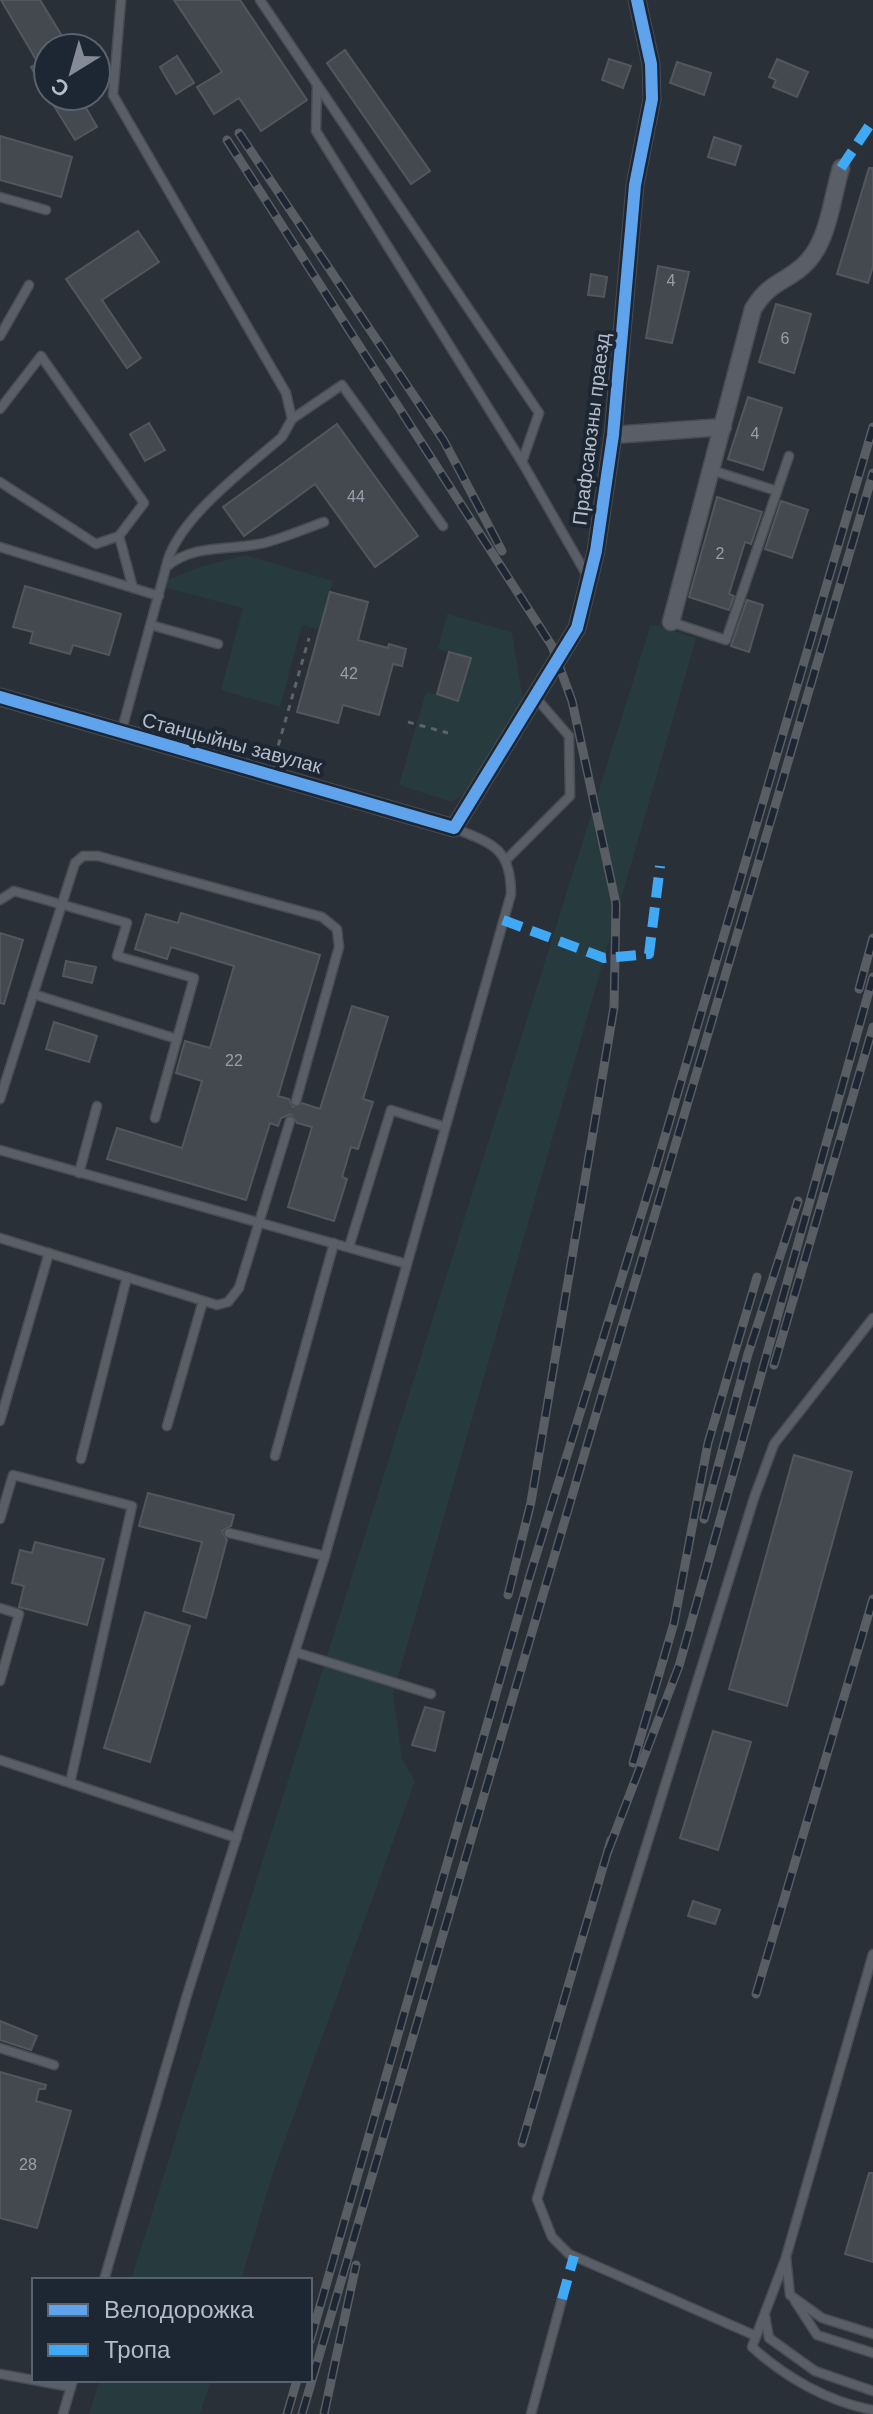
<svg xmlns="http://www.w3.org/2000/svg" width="873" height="2414" font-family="Helvetica,sans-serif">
<rect width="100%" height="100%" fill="#2a3038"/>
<g fill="#273a3e">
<path d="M245,555L333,581L320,630L302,625L280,707L221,690L243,608L155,585L197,568Z"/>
<path d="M447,614L512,632L523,701L464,794L452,802L399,785L426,692L458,700L470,658L438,649Z"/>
<path d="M651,624L696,638L393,1694L402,1759L415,1781L273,2173L241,2280H131Z"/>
<path d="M100,2380H211L200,2414H89Z"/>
</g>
<g fill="#444950" stroke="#52575f" stroke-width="2">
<path d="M1,0H40L62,36L48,44V95L31,67L38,63Z"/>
<path d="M174,0H240L307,100L261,131L239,98L214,114L197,87L222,72Z"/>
<path d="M345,50L430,171L411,184L327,63Z"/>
<path d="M177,56L194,83L176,94L160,67Z"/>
<path d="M609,59L631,66L623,88L602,80Z"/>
<path d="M777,59L808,72L797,97L773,87L776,80L769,77Z"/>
<path d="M677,62L711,73L704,95L670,83Z"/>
<path d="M48,96H79L97,127L75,140Z"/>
<path d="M0,136L72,157L61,197L0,180Z"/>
<path d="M714,137L741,146L735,165L708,157Z"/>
<path d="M869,168H873V266L868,283L837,274Z"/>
<path d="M138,231L159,262L102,300L141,358L127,368L66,279Z"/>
<path d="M658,266L689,272L672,343L646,338Z"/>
<path d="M591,274L607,277L604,297L588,295Z"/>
<path d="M776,304L811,314L794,373L759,362Z"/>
<path d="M748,397L782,408L763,470L728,459Z"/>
<path d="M149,423L165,450L145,461L130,434Z"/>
<path d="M337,424L418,536L375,567L315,484L244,536L223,507Z"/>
<path d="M717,497L762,512L751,544L745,542L729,594L734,596L729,610L689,597Z"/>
<path d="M781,501L808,510L792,558L765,549Z"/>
<path d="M25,586L121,614L109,655L73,645L70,654L30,643L33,632L13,627Z"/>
<path d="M330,592L368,602L358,640L388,648L389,644L406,649L402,666L393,664L379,715L343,705L338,723L297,712Z"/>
<path d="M747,600L763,605L749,652L731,646Z"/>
<path d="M449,652L471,658L458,701L437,694Z"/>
<path d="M181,913L320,955L278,1096L289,1099L293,1107L302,1103L320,1109L352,1006L388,1017L363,1099L373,1102L358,1149L351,1147L342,1177L347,1179L334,1221L288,1207L312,1127L297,1123L291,1114L281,1118L278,1126L270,1123L246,1200L107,1159L117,1128L182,1148L202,1081L176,1073L185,1041L210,1048L234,966L171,947L167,959L135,949L146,914L178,923Z"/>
<path d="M0,933L23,940L4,1004L0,1003Z"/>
<path d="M66,961L96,967L92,983L63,976Z"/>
<path d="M54,1022L97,1036L89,1062L46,1049Z"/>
<path d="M794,1455L852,1472L787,1706L729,1689Z"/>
<path d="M148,1493L234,1515L231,1526L222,1531L227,1540L206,1618L183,1611L202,1542L139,1526Z"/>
<path d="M35,1542L104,1559L87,1625L19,1607L24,1586L12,1583L20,1550L32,1553Z"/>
<path d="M145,1612L190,1626L150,1762L104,1748Z"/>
<path d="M425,1707L444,1712L435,1751L412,1745Z"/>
<path d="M713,1731L751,1742L718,1850L680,1838Z"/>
<path d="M693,1901L720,1910L715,1924L688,1916Z"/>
<path d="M0,2021L37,2036L31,2050L0,2040Z"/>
<path d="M0,2072L46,2085L45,2089H39L36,2101L71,2111L37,2228L0,2218Z"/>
<path d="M869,2173H873V2262L845,2254Z"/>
</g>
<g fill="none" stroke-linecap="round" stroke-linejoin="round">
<defs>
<g id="service">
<path d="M121,0L113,95L286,393L292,419L282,437C247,468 175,520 166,567"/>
<path d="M260,0L539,413L522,462L588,577"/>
<path d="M317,86L316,131L522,462"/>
<path d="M0,197L46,210"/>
<path d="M0,336L29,285"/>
<path d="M0,409L41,356L144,503L119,536L96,544L0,482"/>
<path d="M292,419L342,385L443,526"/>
<path d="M711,470L777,491"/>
<path d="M119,536L133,588"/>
<path d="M0,547L159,596"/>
<path d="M671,622L726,640L789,456"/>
<path d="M151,625L218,644"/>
<path d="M121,733L166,567C194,543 231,551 264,543C284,538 304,529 324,522"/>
<path d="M507,859L570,796L569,736L536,698"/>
<path d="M0,900L14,891L127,923L117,956L194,978L155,1118"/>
<path d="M33,994L177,1039"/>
<path d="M0,1099L75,863L83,856H98L322,917L337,929L339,947L296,1101"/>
<path d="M0,1150L407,1264"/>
<path d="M79,1173L97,1106"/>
<path d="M0,1238L217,1305L228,1302L239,1288L290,1121"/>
<path d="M349,1247L391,1110L445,1127"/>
<path d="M0,1421L49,1253"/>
<path d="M167,1426L203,1301"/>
<path d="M275,1456L334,1243"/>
<path d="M81,1459L127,1277"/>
<path d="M0,1519L13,1475L132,1506L70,1783"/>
<path d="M229,1533L325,1556"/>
<path d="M0,1608L19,1614L0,1681"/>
<path d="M295,1652L431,1694"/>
<path d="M0,1760L237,1838"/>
<path d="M873,1954L786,2257L790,2295L822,2318L873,2334"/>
<path d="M0,2048L54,2065"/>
<path d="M785,2260L752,2347C785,2377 828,2402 873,2410"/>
<path d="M104,2280L187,1995L325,1556L511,894C511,848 493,844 454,828"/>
<path d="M795,2301L817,2335L873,2353"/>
<path d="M765,2316L769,2338L815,2371L873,2391"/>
<path d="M756,2336L569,2254L552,2237L537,2199L754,1498L774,1444L873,1318"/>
<path d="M0,2374L71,2387"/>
<path d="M63,2414L73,2380"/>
<path d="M531,2414L562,2299"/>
</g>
<g id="minor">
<path d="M613,435L723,427"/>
<path d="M671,622L753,309C771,279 788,283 808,261C829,238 832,197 841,168"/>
<path d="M0,697L454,828L577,628L596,551L613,435L635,185L652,99L651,64L637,0"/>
</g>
</defs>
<use href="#service" stroke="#484c53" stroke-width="11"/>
<use href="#minor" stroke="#484c53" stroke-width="19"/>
<g stroke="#5d636a" stroke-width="3" stroke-dasharray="6 6" stroke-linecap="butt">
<path d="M408,722L448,733"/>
<path d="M275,757L309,638"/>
</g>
<use href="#service" stroke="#5a5e66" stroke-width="8"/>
<use href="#minor" stroke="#5a5e66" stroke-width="16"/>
<defs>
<g id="rail">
<path d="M239,133L444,441L502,551"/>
<path d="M227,140L552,646L572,701L616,904L614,1007L531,1502L508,1595"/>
<path d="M859,989L873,938"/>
<path d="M774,1365L873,1027"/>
<path d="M704,1519L748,1354L798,1201"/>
<path d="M633,1763L674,1623L708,1443L757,1277"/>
<path d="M608,1851L679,1666L873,977"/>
<path d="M756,1994L873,1599"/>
<path d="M522,2143L611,1840"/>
<path d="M310,2341L530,1575L656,1167L873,427"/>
<path d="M287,2414L297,2380"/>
<path d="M302,2414L873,473"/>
<path d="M324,2414L356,2265"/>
</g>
</defs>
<use href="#rail" stroke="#595d64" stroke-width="9"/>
<use href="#rail" stroke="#1d2633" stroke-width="6" stroke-dasharray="18" stroke-linecap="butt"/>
<g stroke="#3fa9f5" stroke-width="10" stroke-dasharray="20 10" stroke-linecap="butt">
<path d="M841,168L873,120"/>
<path d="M503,920L604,958L649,954L660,866"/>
<path d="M562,2299L574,2256"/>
</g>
<defs>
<path id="cycleway" d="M0,697L454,828L577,628L596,551L613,435L635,185L652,99L651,64L637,0"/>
</defs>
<use href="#cycleway" stroke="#1d2633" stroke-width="17"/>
<use href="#cycleway" stroke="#60a3ed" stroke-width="12"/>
</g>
<g text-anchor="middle" stroke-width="8" stroke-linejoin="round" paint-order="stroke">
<g font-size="16" fill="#989fab">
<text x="671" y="286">4</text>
<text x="785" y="344">6</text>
<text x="755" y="439">4</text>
<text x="356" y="502">44</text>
<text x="720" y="559">2</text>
<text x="349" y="679">42</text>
<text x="234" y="1066">22</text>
<text x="28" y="2170">28</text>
</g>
<g font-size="20" fill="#b4bcc9" stroke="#1d2633">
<text transform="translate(591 429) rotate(-83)" y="7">Прафсаюзны праезд</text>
<text transform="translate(232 743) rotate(15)" y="7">Станцыйны завулак</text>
</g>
</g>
<rect x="32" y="2278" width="280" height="104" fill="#1d2633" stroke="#59626f" stroke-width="2"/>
<rect x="48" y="2304" width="40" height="12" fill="#60a3ed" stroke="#59626f" stroke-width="2"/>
<text x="104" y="2318" font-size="24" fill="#b4bcc9">Велодорожка</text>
<rect x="48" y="2344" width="40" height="12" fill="#3fa9f5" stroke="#59626f" stroke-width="2"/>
<text x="104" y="2358" font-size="24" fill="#b4bcc9">Тропа</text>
<g transform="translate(72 72) rotate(217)"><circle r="38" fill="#1d2633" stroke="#59626f" stroke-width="2"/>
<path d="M0-6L14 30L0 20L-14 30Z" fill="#848b96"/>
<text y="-12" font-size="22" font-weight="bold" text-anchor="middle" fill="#b4bcc9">С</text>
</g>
</svg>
